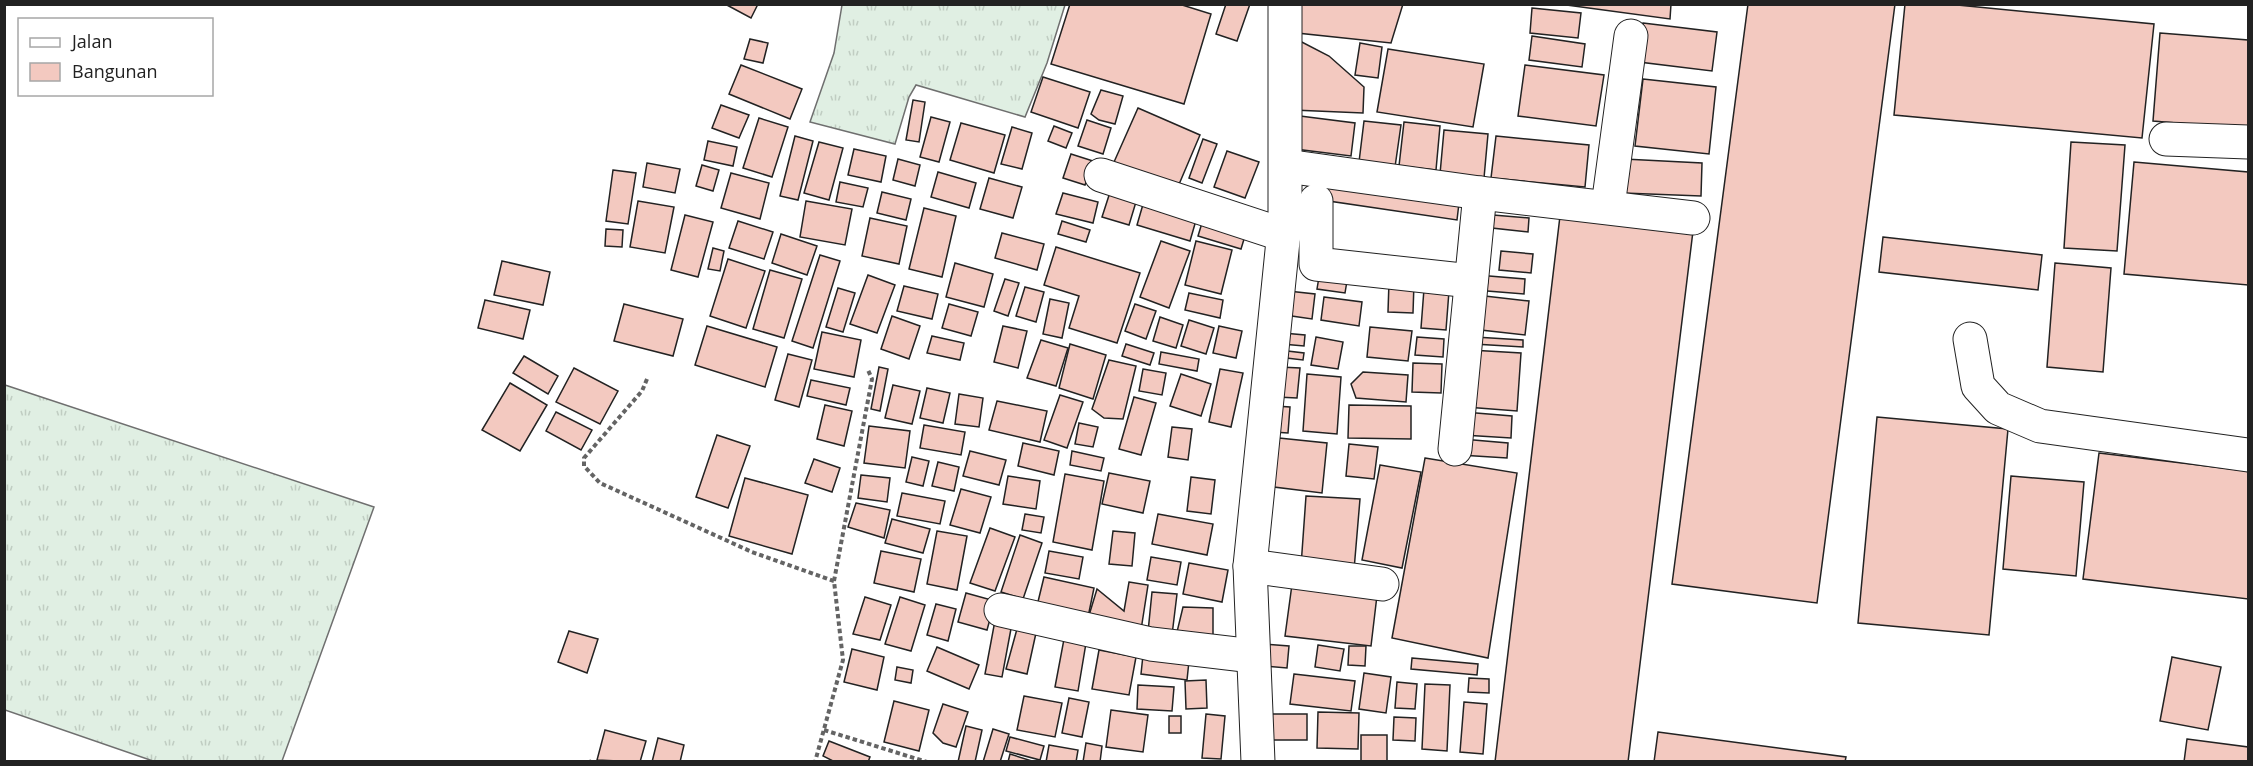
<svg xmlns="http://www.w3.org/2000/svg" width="2253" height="766" font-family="'Open Sans',sans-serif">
<defs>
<pattern id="grass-tufts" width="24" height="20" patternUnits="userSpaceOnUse" patternTransform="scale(1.5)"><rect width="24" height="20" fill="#e0efe3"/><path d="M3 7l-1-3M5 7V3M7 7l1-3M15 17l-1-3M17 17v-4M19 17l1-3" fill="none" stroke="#c0cdc2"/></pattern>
</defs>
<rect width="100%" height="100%" fill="#fff"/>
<g fill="url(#grass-tufts)" stroke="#6f6f6f" stroke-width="1.5">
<path d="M842,5V4L1065,5L1047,63L1025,117L916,85L909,97L895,144L810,122L834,53Z"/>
<path d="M5,385L374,507L282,761H153L5,710Z"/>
</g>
<g fill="#f3c9c0" stroke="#222" stroke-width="1.5">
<path d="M725,4H758L751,18Z"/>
<path d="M1070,4H1179L1211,14L1184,104L1051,64Z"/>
<path d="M1226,4H1250L1237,41L1216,34Z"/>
<path d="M1295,4H1403L1391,43L1297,33Z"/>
<path d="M1559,4H1671L1670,19Z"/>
<path d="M1748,4H1895L1817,603L1672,584Z"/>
<path d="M1905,4H1947L2154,24L2142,138L1894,115Z"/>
<path d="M1532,8L1581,13L1578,38L1530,33Z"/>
<path d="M1643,23L1717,32L1712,71L1639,62Z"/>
<path d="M2160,33L2248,40V129L2153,121Z"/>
<path d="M1532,36L1585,44L1582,67L1529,60Z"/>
<path d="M1294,38L1329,56L1364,87L1363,113L1293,110Z"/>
<path d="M750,39L768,43L763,63L744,59Z"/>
<path d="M1360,43L1382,47L1378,78L1355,75Z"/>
<path d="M1388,49L1484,64L1473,127L1377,112Z"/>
<path d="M741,65L802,89L790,119L729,94Z"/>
<path d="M1525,65L1604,75L1596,126L1518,116Z"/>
<path d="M1043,77L1090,92L1078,128L1031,112Z"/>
<path d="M1643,79L1716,87L1709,154L1635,146Z"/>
<path d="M1101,90L1123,96L1115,124L1099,120L1091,114Z"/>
<path d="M913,100L925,102L919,142L906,140Z"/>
<path d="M721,105L749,115L739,138L712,128Z"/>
<path d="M1138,108L1200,135L1177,189L1114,162Z"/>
<path d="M1300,116L1355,123L1351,156L1295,149Z"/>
<path d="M931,117L950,122L939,162L920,157Z"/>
<path d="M759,118L788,127L772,177L743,168Z"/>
<path d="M1087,120L1111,128L1103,154L1078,146Z"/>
<path d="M1364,121L1401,125L1395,167L1359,162Z"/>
<path d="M1404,122L1440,126L1436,170L1399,166Z"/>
<path d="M961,123L1005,135L994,173L950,160Z"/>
<path d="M1054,126L1072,133L1066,148L1048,141Z"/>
<path d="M1012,127L1032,133L1022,169L1001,164Z"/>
<path d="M1444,130L1488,134L1484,178L1440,174Z"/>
<path d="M795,136L813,141L798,200L780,196Z"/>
<path d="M1496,136L1589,145L1585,187L1491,178Z"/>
<path d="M1203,139L1217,144L1202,183L1189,178Z"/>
<path d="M708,141L737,147L733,166L704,160Z"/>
<path d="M819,142L843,148L829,200L804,193Z"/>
<path d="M2071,142L2125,145L2117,251L2064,248Z"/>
<path d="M854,149L886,156L881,182L848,175Z"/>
<path d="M1227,151L1259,162L1245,198L1214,187Z"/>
<path d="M1071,154L1093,161L1085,185L1063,178Z"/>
<path d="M898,159L920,165L915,186L893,180Z"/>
<path d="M1624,159L1702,163L1701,196L1623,193Z"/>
<path d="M2134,162L2248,172V285L2124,274Z"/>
<path d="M647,163L680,169L675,193L643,187Z"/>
<path d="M702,165L719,170L713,191L696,186Z"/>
<path d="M613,170L636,173L628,224L606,221Z"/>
<path d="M938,172L976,183L969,208L931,197Z"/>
<path d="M731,173L769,183L760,219L721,208Z"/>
<path d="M989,178L1022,187L1013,218L980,209Z"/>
<path d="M840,182L868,188L863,207L836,202Z"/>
<path d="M1113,183L1139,192L1129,225L1102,217Z"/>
<path d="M1324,183L1459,203L1457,220L1322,200Z"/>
<path d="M882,192L911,199L906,220L877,213Z"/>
<path d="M1063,193L1098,202L1093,223L1056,214Z"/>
<path d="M1146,194L1199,210L1190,241L1137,225Z"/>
<path d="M638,201L674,207L665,253L630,247Z"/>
<path d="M806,201L852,209L845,245L800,237Z"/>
<path d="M924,208L956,216L942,277L909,269Z"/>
<path d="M1205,213L1248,226L1241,249L1198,236Z"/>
<path d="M685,215L713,222L698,277L671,270Z"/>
<path d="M1493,215L1529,218L1528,232L1492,228Z"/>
<path d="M1560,216L1693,231L1628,762H1495Z"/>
<path d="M870,218L907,226L899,264L862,256Z"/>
<path d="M738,221L773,232L764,259L729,248Z"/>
<path d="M1062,221L1090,230L1086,242L1058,234Z"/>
<path d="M606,229L623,230L622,247L605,246Z"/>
<path d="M1002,233L1044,244L1037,270L995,258Z"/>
<path d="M781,234L817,246L807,275L772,263Z"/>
<path d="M1883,237L2042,255L2038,290L1879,272Z"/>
<path d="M1161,241L1190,251L1169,308L1140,297Z"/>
<path d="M1196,241L1232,250L1221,294L1185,285Z"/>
<path d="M1056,247L1140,273L1117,343L1069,328L1079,296L1044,285Z"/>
<path d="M713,248L724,251L720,271L708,269Z"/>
<path d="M1501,251L1533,254L1531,273L1499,270Z"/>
<path d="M820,255L840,261L813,348L792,341Z"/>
<path d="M728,259L765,271L746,328L710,316Z"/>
<path d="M502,261L550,272L543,305L494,295Z"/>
<path d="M955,263L993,274L984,307L946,297Z"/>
<path d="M2055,263L2111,268L2103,372L2047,367Z"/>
<path d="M770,270L802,279L784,338L753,329Z"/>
<path d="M1320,271L1348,275L1345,293L1317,289Z"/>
<path d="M868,275L895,285L877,333L850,324Z"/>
<path d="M1477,275L1525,279L1524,294L1475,290Z"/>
<path d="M1005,279L1019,283L1008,316L994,311Z"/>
<path d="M1389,282L1414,283L1413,313L1388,312Z"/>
<path d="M904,286L938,294L932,319L897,311Z"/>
<path d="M1025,287L1044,292L1036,322L1016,316Z"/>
<path d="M838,288L855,293L843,332L826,327Z"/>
<path d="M1424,289L1449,291L1446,330L1421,328Z"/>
<path d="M1288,291L1315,294L1312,319L1285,315Z"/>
<path d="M1189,293L1223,300L1220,318L1185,310Z"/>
<path d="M1476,295L1529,301L1525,335L1472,329Z"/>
<path d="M1324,297L1362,302L1359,326L1321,320Z"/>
<path d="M1050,299L1069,303L1062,338L1043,334Z"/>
<path d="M485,300L530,310L523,339L478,328Z"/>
<path d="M624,304L683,319L673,356L614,341Z"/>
<path d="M949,304L978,312L971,336L942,328Z"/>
<path d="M1135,304L1156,311L1146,339L1125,331Z"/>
<path d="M892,316L920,326L909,359L881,349Z"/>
<path d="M1160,317L1183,325L1176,348L1153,341Z"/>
<path d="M1189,320L1214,328L1206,354L1181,346Z"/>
<path d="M707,326L777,347L765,387L695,365Z"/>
<path d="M1003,326L1027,331L1018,368L994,362Z"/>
<path d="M1219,326L1242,331L1236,358L1213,353Z"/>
<path d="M1370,327L1412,331L1408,361L1367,357Z"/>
<path d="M822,332L861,340L854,377L814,369Z"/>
<path d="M1283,333L1305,335L1304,346L1282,344Z"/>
<path d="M932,336L964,343L960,360L927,353Z"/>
<path d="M1316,337L1343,342L1338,369L1311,365Z"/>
<path d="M1417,337L1444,339L1443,357L1415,355Z"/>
<path d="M1475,337L1523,340V347L1474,344Z"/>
<path d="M1041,340L1068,348L1056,386L1027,378Z"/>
<path d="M1070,344L1106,355L1093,399L1059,388Z"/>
<path d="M1126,344L1154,353L1150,365L1122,356Z"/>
<path d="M1279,350L1304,353L1303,360L1278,357Z"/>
<path d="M1470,350L1521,353L1517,411L1466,407Z"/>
<path d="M1161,352L1199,359L1197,371L1159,364Z"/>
<path d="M788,354L812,360L799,407L775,400Z"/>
<path d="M524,356L558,376L548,394L513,373Z"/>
<path d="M1109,360L1136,366L1123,419L1104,418L1092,409Z"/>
<path d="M1413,363L1442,364L1441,393L1412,392Z"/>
<path d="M879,367L888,369L880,411L871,409Z"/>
<path d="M1279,367L1300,368L1297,398L1277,397Z"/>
<path d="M574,368L618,391L600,424L556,402Z"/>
<path d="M1143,369L1166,373L1162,395L1139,391Z"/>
<path d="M1220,369L1243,373L1231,427L1209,422Z"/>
<path d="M1363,372L1408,375L1406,402L1356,398L1351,384Z"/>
<path d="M1181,374L1211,384L1201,416L1170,406Z"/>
<path d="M1307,374L1341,377L1337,434L1303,431Z"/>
<path d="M811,380L850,388L846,405L807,396Z"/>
<path d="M510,383L547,405L520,451L482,430Z"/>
<path d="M893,385L920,391L912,424L885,418Z"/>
<path d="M927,388L950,393L943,423L920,418Z"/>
<path d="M959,394L983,398L979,427L955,424Z"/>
<path d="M1060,395L1083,402L1067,448L1044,440Z"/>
<path d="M1134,397L1156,403L1141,455L1119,449Z"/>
<path d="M997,401L1047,411L1040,442L989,430Z"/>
<path d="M825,405L852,411L844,446L817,439Z"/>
<path d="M1349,405L1411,406V439L1348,438Z"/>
<path d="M1275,406L1290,407L1288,433L1273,432Z"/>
<path d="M556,412L592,430L581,450L546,431Z"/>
<path d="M1464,412L1512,416L1511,438L1463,435Z"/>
<path d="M1877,417L2008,429L1989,635L1858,623Z"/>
<path d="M1079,423L1098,427L1093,447L1075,444Z"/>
<path d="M924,425L965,432L961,455L920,448Z"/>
<path d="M869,426L910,431L905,468L864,463Z"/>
<path d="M1172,427L1192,429L1188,460L1168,457Z"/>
<path d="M717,435L750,446L728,508L696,497Z"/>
<path d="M1279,438L1327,443L1322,493L1274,487Z"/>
<path d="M1462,439L1508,443L1507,458L1460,455Z"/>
<path d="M1023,443L1059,451L1054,475L1018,466Z"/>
<path d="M1349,444L1378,447L1374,479L1346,476Z"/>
<path d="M970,451L1006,460L999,485L963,476Z"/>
<path d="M1072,451L1104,458L1101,471L1070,465Z"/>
<path d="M2099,453L2248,471V599L2083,579Z"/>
<path d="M912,457L929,461L923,486L906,482Z"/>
<path d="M1425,458L1517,473L1488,658L1392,638Z"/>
<path d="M814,459L840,468L832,492L805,483Z"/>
<path d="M938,462L959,467L954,491L932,486Z"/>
<path d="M1380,465L1421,472L1402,568L1362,560Z"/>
<path d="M1109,473L1150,481L1143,513L1102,504Z"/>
<path d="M1065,474L1104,481L1092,550L1053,542Z"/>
<path d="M861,475L890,478L887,502L858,498Z"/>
<path d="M1008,476L1040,481L1036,509L1003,504Z"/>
<path d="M2011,476L2084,482L2076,576L2003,569Z"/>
<path d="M1191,477L1215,480L1211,514L1187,511Z"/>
<path d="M745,478L808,495L792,554L729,536Z"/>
<path d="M961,489L991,497L980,533L950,525Z"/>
<path d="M902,493L945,501L940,524L897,516Z"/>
<path d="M1306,496L1360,499L1354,570L1301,566Z"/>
<path d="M856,503L890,510L884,538L848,527Z"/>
<path d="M1025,514L1044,517L1041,533L1022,530Z"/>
<path d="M1158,514L1213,524L1207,555L1152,544Z"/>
<path d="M892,519L930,529L923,553L885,543Z"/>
<path d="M990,528L1015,537L995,591L970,583Z"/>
<path d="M937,531L967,536L957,590L927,584Z"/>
<path d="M1113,531L1135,533L1132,566L1109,564Z"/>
<path d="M1020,535L1042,543L1023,599L1001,592Z"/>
<path d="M881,551L921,559L914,592L874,583Z"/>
<path d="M1049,551L1083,557L1079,579L1045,573Z"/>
<path d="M1151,557L1181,562L1177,585L1147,580Z"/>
<path d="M1189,563L1228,570L1222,602L1183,594Z"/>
<path d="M1044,577L1094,588L1087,622L1036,610Z"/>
<path d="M1293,577L1378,587L1371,646L1285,636Z"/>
<path d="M1129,582L1148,585L1141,630L1087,622L1097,589L1124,611Z"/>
<path d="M1152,592L1177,594L1172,635L1148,632Z"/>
<path d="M966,593L995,601L987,630L958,622Z"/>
<path d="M865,597L891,605L880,640L853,634Z"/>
<path d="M900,597L925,605L911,651L885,644Z"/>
<path d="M936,604L956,609L948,641L927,635Z"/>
<path d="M1183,607L1213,608V639L1176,636Z"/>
<path d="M996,615L1013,618L1002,677L985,674Z"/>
<path d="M1017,629L1036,633L1027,674L1006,669Z"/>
<path d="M569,631L598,639L587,673L558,662Z"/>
<path d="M1064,639L1086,643L1078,691L1055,687Z"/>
<path d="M1264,644L1289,646L1287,668L1263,666Z"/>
<path d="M1318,645L1344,649L1340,671L1315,667Z"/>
<path d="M1349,646H1366L1365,666L1348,665Z"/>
<path d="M937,647L979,665L969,689L927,671Z"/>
<path d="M852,649L884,657L877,690L844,682Z"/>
<path d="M1099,650L1136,657L1129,695L1092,689Z"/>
<path d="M1143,655L1189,661L1187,680L1141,674Z"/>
<path d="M2172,657L2221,667L2208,730L2160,721Z"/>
<path d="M1412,658L1478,664L1477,675L1411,669Z"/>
<path d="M897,667L913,670L911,683L895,680Z"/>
<path d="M1364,673L1391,677L1386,713L1359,709Z"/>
<path d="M1294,674L1355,681L1351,711L1290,704Z"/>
<path d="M1469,678L1489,679V693L1468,692Z"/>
<path d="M1206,680L1207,708L1186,709L1185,681Z"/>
<path d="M1397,682L1417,684L1415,709L1395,708Z"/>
<path d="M1425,684L1450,685L1447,751L1422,749Z"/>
<path d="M1138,685L1174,687L1172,711L1137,709Z"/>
<path d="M1024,696L1062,703L1055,737L1017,730Z"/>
<path d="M1069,698L1089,702L1082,737L1062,733Z"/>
<path d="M894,701L929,710L919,751L884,742Z"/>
<path d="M1464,702L1487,704L1483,754L1460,752Z"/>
<path d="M943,704L968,712L956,747L943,743L933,733Z"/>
<path d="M1111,710L1148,715L1143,752L1106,747Z"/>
<path d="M1318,712L1359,713L1358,749L1317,748Z"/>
<path d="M1206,714L1225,716L1221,759L1202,758Z"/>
<rect x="1268" y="714" width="39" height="26"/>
<rect x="1169" y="716" width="12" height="17"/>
<path d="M1394,717L1416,718L1415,741L1393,740Z"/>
<path d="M966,726L982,730L975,762H958Z"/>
<path d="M993,729L1009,734L1000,762H983Z"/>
<path d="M605,730L646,741L640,762L597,760Z"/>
<path d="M1658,732L1846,757L1845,762H1654Z"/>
<rect x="1361" y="735" width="26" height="27"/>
<path d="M1010,737L1044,746L1040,760L1006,751Z"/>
<path d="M658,738L684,745L680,762H652Z"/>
<path d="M2187,739L2248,747V762H2184Z"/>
<path d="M829,741L870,757L868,762H835L823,756Z"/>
<path d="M1086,743L1102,746L1100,762H1083Z"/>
<path d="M1049,745L1078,750L1076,762H1046Z"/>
<path d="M1010,754L1035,762H1008Z"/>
</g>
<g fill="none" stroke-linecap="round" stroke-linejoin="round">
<defs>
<g id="minor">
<path d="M2166,139L2248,142"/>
<path d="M1286,166L1480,193L1693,218"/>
<path d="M1101,175L1284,235"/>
<path d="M1316,201V264L1471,281"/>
<path d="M1608,206L1631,36"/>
<path d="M1970,339L1978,386L1998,408L2040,426L2248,455"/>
<path d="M1455,449L1480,193"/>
<path d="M1250,566L1382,584"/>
<path d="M1001,610L1151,644L1253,656"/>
<path d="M1258,762L1250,566L1285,221V4"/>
</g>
</defs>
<use href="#minor" stroke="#222" stroke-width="35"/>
<g stroke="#646464" stroke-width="4" stroke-dasharray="4.5 3" stroke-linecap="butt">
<path d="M647,379L642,391L584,458V466L600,483L752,552L834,581L843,660L815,762"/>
<path d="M834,581L872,379L868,370"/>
<path d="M824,730L927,762"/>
<path d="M589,761L591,762"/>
</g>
<use href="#minor" stroke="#fff" stroke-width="33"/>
</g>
<rect width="2253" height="766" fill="none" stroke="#222222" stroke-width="12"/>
<rect x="18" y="18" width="195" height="78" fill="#ffffff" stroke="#a7a7a7" stroke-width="1.5"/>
<rect x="30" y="38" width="30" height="9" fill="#ffffff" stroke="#a7a7a7" stroke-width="1.5"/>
<text x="72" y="48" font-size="18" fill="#222222">Jalan</text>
<rect x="30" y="63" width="30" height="18" fill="#f3c9c0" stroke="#a7a7a7" stroke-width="1.5"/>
<text x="72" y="78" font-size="18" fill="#222222">Bangunan</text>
</svg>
